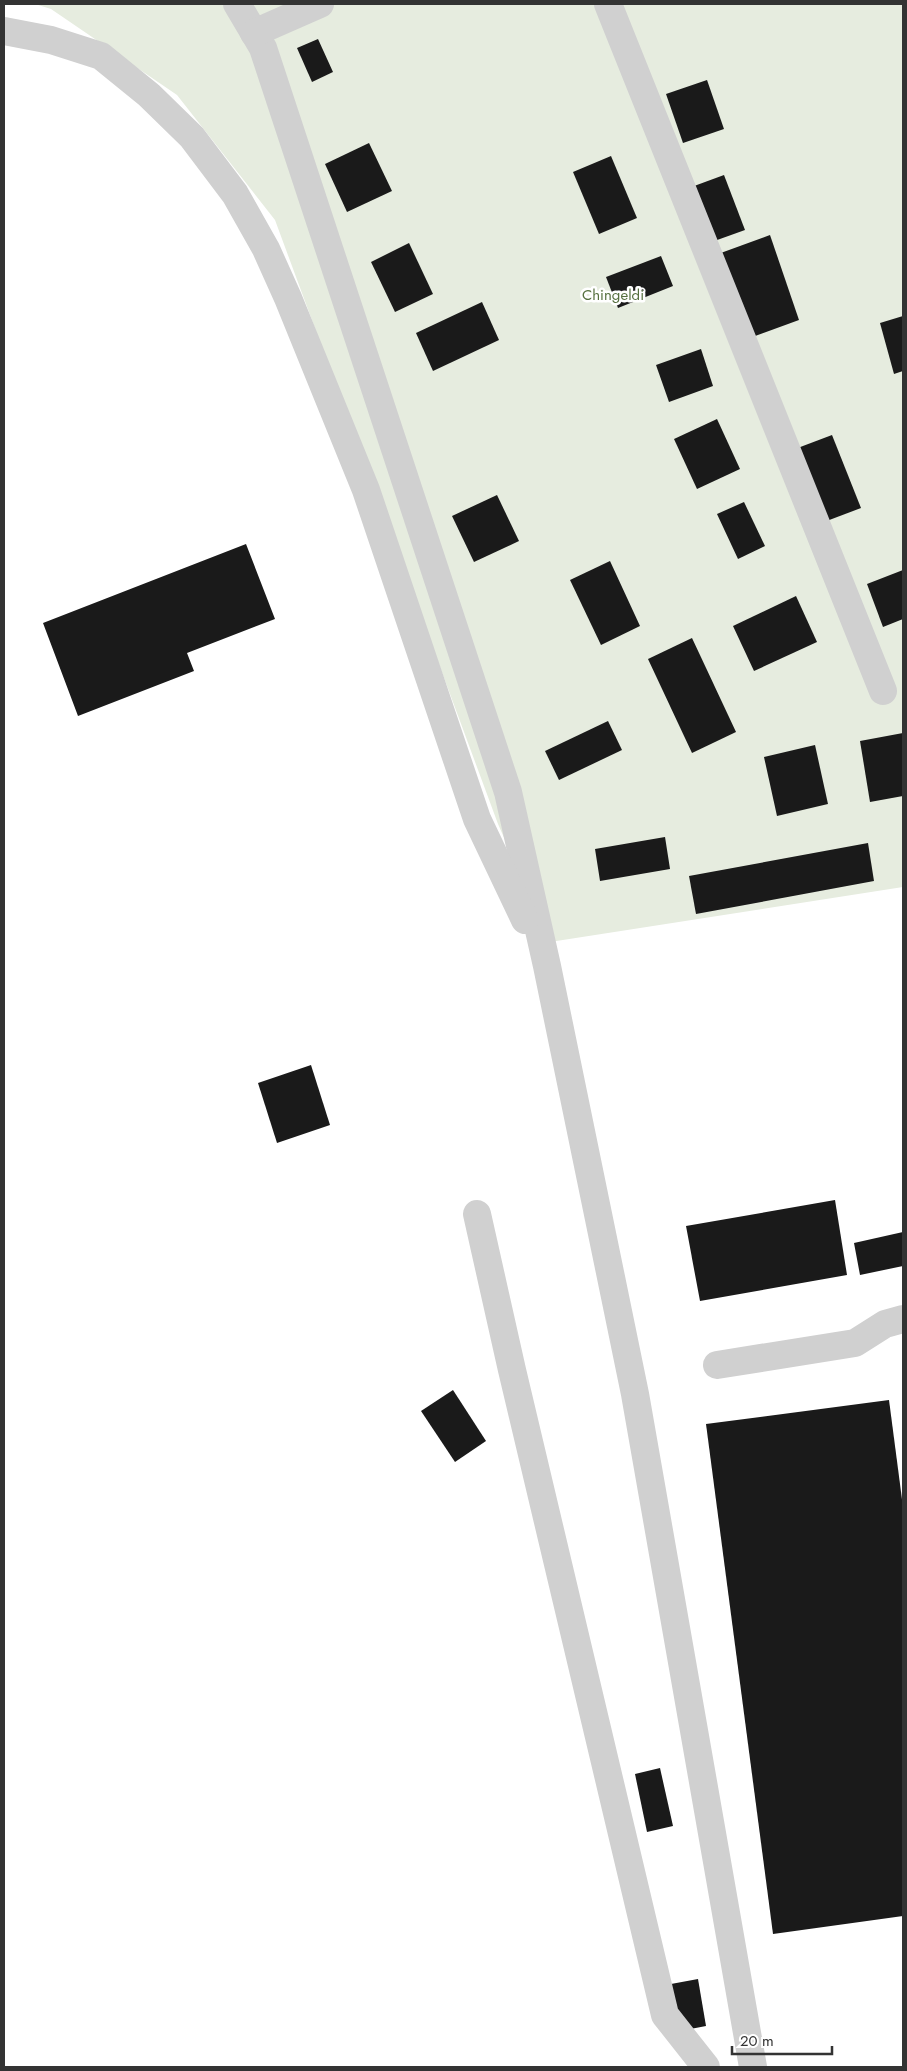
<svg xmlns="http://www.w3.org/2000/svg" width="907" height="2071" font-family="Jost,sans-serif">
<rect width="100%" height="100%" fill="#fff"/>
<path fill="#e6ecdf" d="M35,4H903V887L550,942L498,824L275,220L177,95L51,9Z"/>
<g fill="#1a1a1a">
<path d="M318,39L333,72L312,82L297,48Z"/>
<path d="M707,80L724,129L683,143L666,94Z"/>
<path d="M369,143L392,191L347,212L325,164Z"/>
<path d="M611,156L637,218L599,234L573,172Z"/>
<path d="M724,175L745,230L706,244L686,189Z"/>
<path d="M770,235L799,320L747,339L718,254Z"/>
<path d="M409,243L433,294L395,312L371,262Z"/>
<path d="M661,256L673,286L618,308L606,277Z"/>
<path d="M482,302L499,340L433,371L416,333Z"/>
<path d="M903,316V371L894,374L880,323Z"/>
<path d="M701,349L713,386L669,402L656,365Z"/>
<path d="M717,419L740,469L697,489L674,439Z"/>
<path d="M832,435L861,508L824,522L795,449Z"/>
<path d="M497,495L519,541L474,562L452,516Z"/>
<path d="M744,502L765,546L738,559L717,514Z"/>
<path d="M246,544L275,619L187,653L194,671L78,716L43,623Z"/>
<path d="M610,561L640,626L601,645L570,580Z"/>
<path d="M903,570V619L883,627L867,584Z"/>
<path d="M796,596L817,642L754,671L733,626Z"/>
<path d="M692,638L736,732L692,753L648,659Z"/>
<path d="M608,721L622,750L559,780L545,751Z"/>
<path d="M903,733V796L870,802L860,741Z"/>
<path d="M815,745L828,804L777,816L764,757Z"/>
<path d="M665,837L670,869L600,881L595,849Z"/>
<path d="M868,843L874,881L696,914L689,876Z"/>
<path d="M311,1065L330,1125L277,1143L258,1083Z"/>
<path d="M835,1200L847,1275L700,1301L686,1226Z"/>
<path d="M903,1232V1266L860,1275L854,1243Z"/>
<path d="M453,1390L486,1441L455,1462L421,1411Z"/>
<path d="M889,1400L903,1507V1916L773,1934L706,1424Z"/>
<path d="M660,1768L673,1826L647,1832L635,1774Z"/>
<path d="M698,1979L706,2026L680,2031L671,1984Z"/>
</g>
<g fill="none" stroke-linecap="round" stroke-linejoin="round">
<g stroke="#d0d0d0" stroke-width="28">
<path d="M237,4L263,48L508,792L547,966L635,1394L753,2067"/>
<path d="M608,4L883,691"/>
<path d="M4,31L51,40L101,56L149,95L192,137L235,194L266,249L288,298L366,490L477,819L525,920"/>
<path d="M254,33L320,4"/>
<path d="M477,1214L512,1370L665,2015L706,2067"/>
<path d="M717,1365L855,1343L885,1324L903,1319"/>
</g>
</g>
<g text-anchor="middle" stroke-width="5" stroke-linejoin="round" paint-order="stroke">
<g font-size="15" fill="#56703f" stroke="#fff">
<text x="613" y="300">Chingeldi</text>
</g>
</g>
<rect width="907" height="2071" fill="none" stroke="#333333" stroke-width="10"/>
<path d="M732 2046v8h100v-8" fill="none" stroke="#333333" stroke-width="2.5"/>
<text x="740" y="2046" font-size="15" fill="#333333" stroke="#ffffff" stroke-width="4" paint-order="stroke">20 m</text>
</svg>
